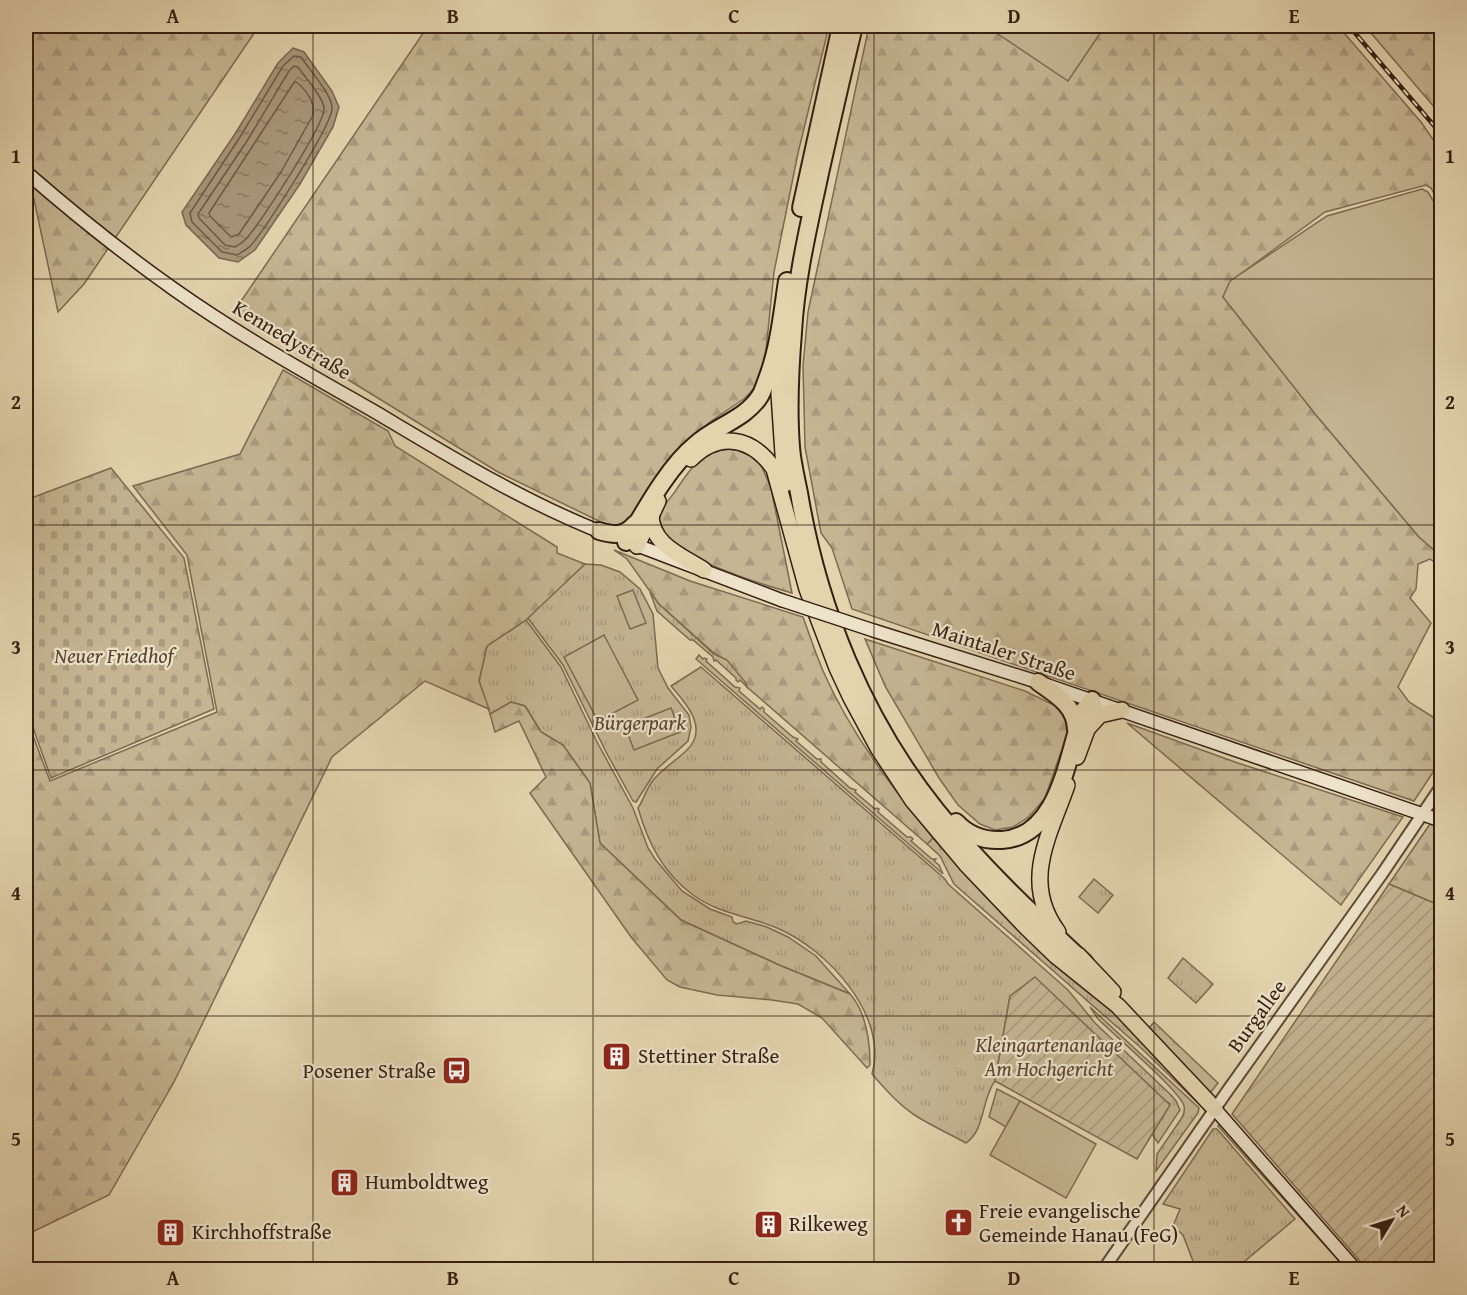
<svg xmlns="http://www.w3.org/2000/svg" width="1467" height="1295" font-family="'Gentium Book Plus',serif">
<defs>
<pattern id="grass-tufts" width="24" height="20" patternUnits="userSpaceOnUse" patternTransform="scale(1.5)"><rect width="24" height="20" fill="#c5b593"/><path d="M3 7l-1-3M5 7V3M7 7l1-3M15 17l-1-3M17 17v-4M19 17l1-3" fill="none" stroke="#aa9b7e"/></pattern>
<pattern id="forest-firs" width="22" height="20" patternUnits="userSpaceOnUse" patternTransform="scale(1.5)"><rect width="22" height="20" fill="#c5b593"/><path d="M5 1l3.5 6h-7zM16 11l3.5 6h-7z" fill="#aa9b7e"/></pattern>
<pattern id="cemetery-stones" width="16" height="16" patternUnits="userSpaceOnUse" patternTransform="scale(1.5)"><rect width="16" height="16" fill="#c5b593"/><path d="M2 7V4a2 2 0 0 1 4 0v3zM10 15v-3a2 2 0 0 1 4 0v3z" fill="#aa9b7e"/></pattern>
<pattern id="garden-furrows" width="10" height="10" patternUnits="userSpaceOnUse" patternTransform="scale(1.5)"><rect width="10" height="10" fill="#c5b593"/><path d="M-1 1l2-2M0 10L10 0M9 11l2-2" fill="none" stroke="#aa9b7e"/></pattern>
<pattern id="water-ripples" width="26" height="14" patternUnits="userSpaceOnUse" patternTransform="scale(1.5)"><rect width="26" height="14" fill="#a89679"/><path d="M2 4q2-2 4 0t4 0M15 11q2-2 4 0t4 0" fill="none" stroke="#8a7a62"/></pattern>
</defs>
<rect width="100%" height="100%" fill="#e3d4ae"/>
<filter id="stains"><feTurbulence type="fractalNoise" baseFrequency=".00333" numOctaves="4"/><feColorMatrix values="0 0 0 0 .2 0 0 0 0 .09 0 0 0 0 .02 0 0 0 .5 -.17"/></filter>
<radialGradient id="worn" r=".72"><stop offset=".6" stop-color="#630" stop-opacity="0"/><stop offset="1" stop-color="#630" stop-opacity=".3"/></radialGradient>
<g fill="url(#grass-tufts)" stroke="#7d6a52" stroke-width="1.5">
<path d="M585,564L601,565L620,572L640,589L653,614L658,668L668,688L689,715L691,727L688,741L657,769L636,802L633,801L606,752L563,665L527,617Z"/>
<path d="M650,592L659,604L714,654L728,660L746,683L747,687L740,680L738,682L736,680V678L716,660L714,661L713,657L693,640H690L657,611Z"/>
<path d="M526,620L561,667L596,740L633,808L648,848L655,859L682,891L710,909L732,917L733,922L737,924L746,921L767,927L788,937L816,956L850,994L779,965L681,920L600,843L590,783L563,745L541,732L525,706L511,702L490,714L479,681L487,646Z"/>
<path d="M699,655L703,659L705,658L707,659L706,661L735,687L740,688L739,691L760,709L762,707L764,709V712L793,737L798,739L796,741L817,759H821V762L850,788L856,790L855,792L875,809L877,808L879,809L878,812L907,837H911L913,839L911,841L932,859H936L934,861L939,865L943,874L696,659Z"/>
<path d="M701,667L945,879L948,884L1068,990L1095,1023L1171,1095L1176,1101L1180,1110L1158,1143L1152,1134L1170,1104L1010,996L995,1081C981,1099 986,1129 966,1143C950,1134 932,1126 916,1116C899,1105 885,1089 872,1074C889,1016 827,949 777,928C749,916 719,914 693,895C663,873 648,843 638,808C644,799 647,787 654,779C664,768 675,761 686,751C710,729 686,703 671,686Z"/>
<path d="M933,838L984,895L1036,945L1101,996L1203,1103L1201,1106L1140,1047L954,884L940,856L927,844Z"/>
<path d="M1094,879L1113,895L1098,913L1079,897Z"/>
<path d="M1183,958L1213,984L1196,1003L1168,978Z"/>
<path d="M1090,1007L1199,1108L1198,1113L1156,1171L1157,1154L1181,1119C1184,1115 1185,1111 1184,1106C1181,1092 1112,1033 1098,1019Z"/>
<path d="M1154,1022L1218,1083L1210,1093L1205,1090L1149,1028Z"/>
<path d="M997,1089L1020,1101L1006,1127L989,1117Z"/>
<path d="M1220,1124L1224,1127L1350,1269H1346L1218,1126Z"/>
<path d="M1213,1129H1217L1295,1219L1245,1261L1252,1269H1196L1183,1235L1173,1226L1180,1209L1163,1204Z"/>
</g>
<g fill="url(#forest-firs)" stroke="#7d6a52" stroke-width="1.5">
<path d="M26,26H259L84,284L58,312L26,162Z"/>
<path d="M428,26H829L798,153L774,272L765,360L759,383L745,398L710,422L691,440L630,522L622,525H607L498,472L295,347L233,313Z"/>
<path d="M869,26H1338L1421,122L1441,151V206L1431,188L1426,185L1325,212L1231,281L1223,297L1316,415L1419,537L1441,556V567L1430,559L1418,564L1416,589L1410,598L1431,623L1398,687L1409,702L1441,722V760L1414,801L852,609L832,548L821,533L805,447L803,366L808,312Z"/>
<path d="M1365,26H1441V115Z"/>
<path d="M283,370L388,431L395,446L557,547V553L585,564L526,620L487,646L479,681L489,709L425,681L332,757L174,1082L109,1195L26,1235V717L50,781L217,712L187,555L133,486L240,454Z"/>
<path d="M725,449L738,450L751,456L761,465L771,488L792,593C764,585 672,557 661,530C655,515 665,504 674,493C683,480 694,462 707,455C713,452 719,451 725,449Z"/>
<path d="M614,550L690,581L803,617C810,636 816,655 824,673C851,734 892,787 933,838L927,844L747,687L746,683L727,660L715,654L659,604L627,559Z"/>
<path d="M865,639L1025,691L1060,708L1071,723L1045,798L1029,817L1013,827L995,830L980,824L958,805L939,778L885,686Z"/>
<path d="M511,702L525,706L541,732L563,745L590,783L600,843L681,920L779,965L850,994C866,1012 870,1042 870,1065L867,1068L822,1018L798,1004L772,1000L717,995L680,987L667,980L631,937L530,793L546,777L519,721L495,732L490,714Z"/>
<path d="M1127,723L1235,762L1403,817L1341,905Z"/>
<path d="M1430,824L1441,828V906L1389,884Z"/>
</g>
<path fill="url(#cemetery-stones)" stroke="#7d6a52" stroke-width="1.5" d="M111,468L184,558L214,709L51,778L26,708V500Z"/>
<g fill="url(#garden-furrows)" stroke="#7d6a52" stroke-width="1.5">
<path d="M1389,884L1441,906V1269H1367L1232,1114Z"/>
<path d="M1035,977L1170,1105L1137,1159L995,1081L1010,996Z"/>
</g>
<g fill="#c5b593" stroke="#7d6a52" stroke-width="1.5">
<path d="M986,26H1105L1068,81Z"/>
<path d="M1422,189L1428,192L1441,214V556L1419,537L1316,415L1223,297L1230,281L1327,216Z"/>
<path d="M633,590L646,623L630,629L617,596Z"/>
<path d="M604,635L638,700L598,721L564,657Z"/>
<path d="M671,708L680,732L634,750L625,726Z"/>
<path d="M1020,1101L1096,1144L1066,1198L990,1155Z"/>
</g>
<path fill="url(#water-ripples)" stroke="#7a6650" stroke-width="1.5" d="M293,48L304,52L332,91L339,107L333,127L300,184L255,250L238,262L219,258L186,225L182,212L235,134L278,63Z"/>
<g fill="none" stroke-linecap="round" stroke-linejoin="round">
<g stroke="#6e5a46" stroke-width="1.5">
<path d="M294,56L301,57C308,68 333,96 332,108C332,126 266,227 252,244C248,249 242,252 237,255L222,252L192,222L190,213L240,137L283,66Z"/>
<path d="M294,66L298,67C304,76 325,99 324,109C324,126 260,223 246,239C243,242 239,245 235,247L225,245L199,218L198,214L247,141L289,71Z"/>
<path d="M295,81C306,89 317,104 312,117L281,172L239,234L231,237L210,216L209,213Z"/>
</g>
<defs>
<path id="tertiary" d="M1103,1270L1228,1090L1382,874L1442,785"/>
<g id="secondary">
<path d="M26,172C73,213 124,254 175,290C240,336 309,374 377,413C451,457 526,503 606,534"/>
<path d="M631,543L781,600"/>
<path d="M875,631L1038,682L1442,821"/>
<path d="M1215,1109L1356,1270"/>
</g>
<g id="trunk">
<path d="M780,349L779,394L785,484"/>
<path d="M691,459C719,431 752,437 774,469L807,589L837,668L851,698L878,748L913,801L966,864L1026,927L1056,956L1118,1006L1215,1109"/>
<path d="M651,514C651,545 681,555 704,570"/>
<path d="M637,546L658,501"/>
<path d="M1089,727L1100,715L1122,710"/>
<path d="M1077,757L1094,711V705L1092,700"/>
<path d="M1058,932C1021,882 1049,837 1067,785"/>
<path d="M1078,955L1113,992"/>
</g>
<g id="motorway">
<path d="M854,26C842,75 831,124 820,173C809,225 796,278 793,332C790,369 788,409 791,447C792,462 796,478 799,493C818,607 863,719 936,810C981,866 1032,914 1085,963"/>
<path d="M801,208L841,26"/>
<path d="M599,531C613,535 624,537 635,524"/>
<path d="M626,542C644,512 668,467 695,445C714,427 746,419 760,396C763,391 765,384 767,379C779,347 782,314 787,281"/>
<path d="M1038,682C1056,695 1075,705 1076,729"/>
<path d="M956,822C968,835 983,841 1002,840C1060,836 1067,756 1083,711L1092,700"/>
</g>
</defs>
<use href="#tertiary" stroke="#604c39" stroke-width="14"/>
<use href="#secondary" stroke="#351f12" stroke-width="15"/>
<use href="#trunk" stroke="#351f12" stroke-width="18"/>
<use href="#motorway" stroke="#351f12" stroke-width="20"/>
<use href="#tertiary" stroke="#ede3ca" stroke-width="10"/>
<use href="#secondary" stroke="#ede3ca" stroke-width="12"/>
<use href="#trunk" stroke="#e3d4ae" stroke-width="15"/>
<use href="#motorway" stroke="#e3d4ae" stroke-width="16"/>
<defs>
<path id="rail" d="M1349,26L1442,135"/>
</defs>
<use href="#rail" stroke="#351f12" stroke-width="4.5"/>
<use href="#rail" stroke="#ede3ca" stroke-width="2" stroke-dasharray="7" stroke-linecap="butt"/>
<defs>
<path id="secondary-bridge" d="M781,600L875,631"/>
</defs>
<use href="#secondary-bridge" stroke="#351f12" stroke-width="15" stroke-linecap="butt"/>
<use href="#secondary-bridge" stroke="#ede3ca" stroke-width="12"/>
</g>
<path fill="none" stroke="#351f12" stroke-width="1.5" stroke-opacity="0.55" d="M313,26V1270M593,26V1270M874,26V1270M1154,26V1270M26,279H1442M26,525H1442M26,770H1442M26,1016H1442"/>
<defs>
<symbol id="building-square" viewBox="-11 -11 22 22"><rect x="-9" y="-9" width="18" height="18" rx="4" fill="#8f2418" stroke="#ede3ca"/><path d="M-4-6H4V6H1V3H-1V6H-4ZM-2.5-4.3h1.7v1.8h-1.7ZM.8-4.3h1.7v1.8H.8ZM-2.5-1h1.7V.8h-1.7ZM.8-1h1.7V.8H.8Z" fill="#fff"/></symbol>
<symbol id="bus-square" viewBox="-11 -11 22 22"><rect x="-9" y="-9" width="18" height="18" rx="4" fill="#8f2418" stroke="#ede3ca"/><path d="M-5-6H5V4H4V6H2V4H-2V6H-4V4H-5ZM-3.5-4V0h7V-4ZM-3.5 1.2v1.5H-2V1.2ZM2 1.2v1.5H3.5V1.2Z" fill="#fff"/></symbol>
<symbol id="church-square" viewBox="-11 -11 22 22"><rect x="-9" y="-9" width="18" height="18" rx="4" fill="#8f2418" stroke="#ede3ca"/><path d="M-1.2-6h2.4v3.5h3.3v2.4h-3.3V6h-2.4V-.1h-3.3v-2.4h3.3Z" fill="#fff"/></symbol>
</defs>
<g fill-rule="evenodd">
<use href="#building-square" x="600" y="1040" width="33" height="33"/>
<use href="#bus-square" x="440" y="1054" width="33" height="33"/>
<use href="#building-square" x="328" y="1166" width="33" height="33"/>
<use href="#church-square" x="942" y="1206" width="33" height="33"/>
<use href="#building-square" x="752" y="1208" width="33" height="33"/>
<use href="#building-square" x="154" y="1216" width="33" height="33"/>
</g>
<g text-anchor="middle" stroke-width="4.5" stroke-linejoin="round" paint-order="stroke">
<g font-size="21" fill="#351f12" stroke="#ede3ca">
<text transform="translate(292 340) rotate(31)" y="7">Kennedystraße</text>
<text transform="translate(1004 651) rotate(18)" y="7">Maintaler Straße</text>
<text transform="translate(1257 1016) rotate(-54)" y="7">Burgallee</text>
</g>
<g font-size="21" font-style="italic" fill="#594432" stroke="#ede3ca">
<text x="114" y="663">Neuer Friedhof</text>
<text x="640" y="730">Bürgerpark</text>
<text x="1049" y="1052">Kleingartenanlage<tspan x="1049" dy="24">Am Hochgericht</tspan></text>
</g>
<g font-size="21" fill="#351f12" stroke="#ede3ca" text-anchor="start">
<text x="638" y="1063">Stettiner Straße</text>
<text x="436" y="1078" text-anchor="end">Posener Straße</text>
<text x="365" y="1189">Humboldtweg</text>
<text x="979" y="1218">Freie evangelische<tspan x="979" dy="24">Gemeinde Hanau (FeG)</tspan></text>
<text x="789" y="1231">Rilkeweg</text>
<text x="192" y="1239">Kirchhoffstraße</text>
</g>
</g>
<rect width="1467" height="1295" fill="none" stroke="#e3d4ae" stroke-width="66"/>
<g transform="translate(1392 1220) rotate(52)" stroke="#ede3ca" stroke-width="4.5" paint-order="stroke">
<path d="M0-4.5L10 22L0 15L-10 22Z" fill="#351f12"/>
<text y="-9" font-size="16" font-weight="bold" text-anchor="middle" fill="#351f12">N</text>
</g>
<rect x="33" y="33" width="1401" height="1229" fill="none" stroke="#351f12" stroke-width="2"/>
<g font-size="20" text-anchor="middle" font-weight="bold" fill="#351f12">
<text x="173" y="23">A</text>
<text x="453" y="23">B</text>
<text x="734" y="23">C</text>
<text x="1014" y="23">D</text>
<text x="1294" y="23">E</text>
<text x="16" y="163">1</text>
<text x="1450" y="163">1</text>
<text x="16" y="409">2</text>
<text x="1450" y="409">2</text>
<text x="16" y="654">3</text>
<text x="1450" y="654">3</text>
<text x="16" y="900">4</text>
<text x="1450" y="900">4</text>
<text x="16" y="1146">5</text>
<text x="1450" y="1146">5</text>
<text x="173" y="1285">A</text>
<text x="453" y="1285">B</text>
<text x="734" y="1285">C</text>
<text x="1014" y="1285">D</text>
<text x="1294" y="1285">E</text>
</g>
<rect width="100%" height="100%" filter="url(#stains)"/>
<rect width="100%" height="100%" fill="url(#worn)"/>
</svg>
